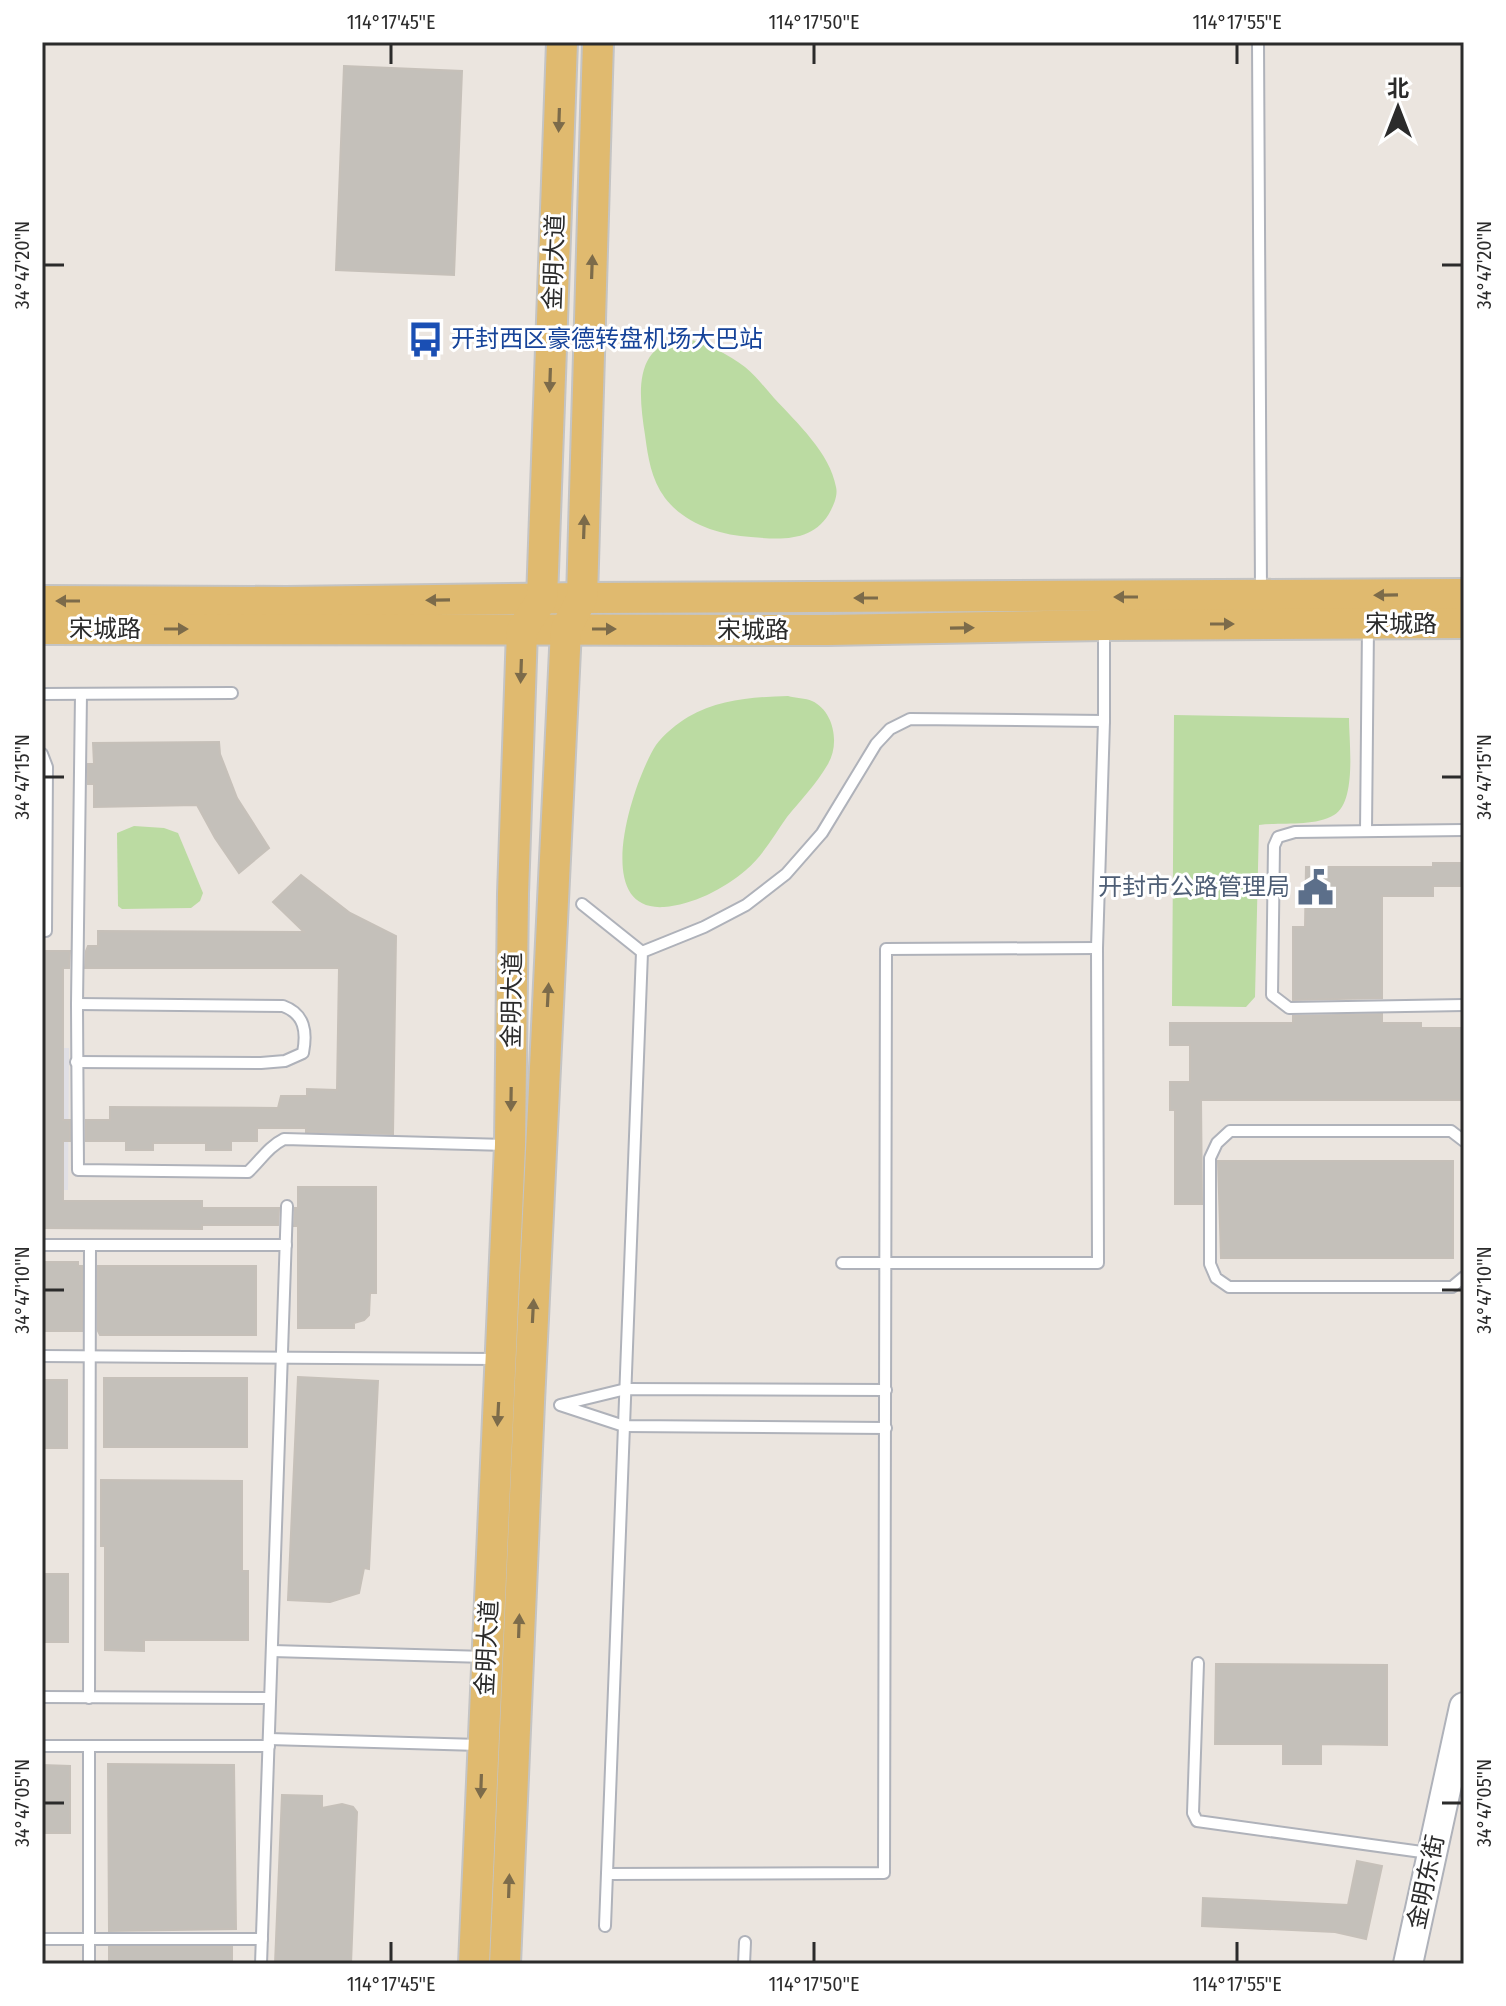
<svg xmlns="http://www.w3.org/2000/svg" width="1506" height="2006" font-family="'Fira Sans Condensed','Noto Sans SC',sans-serif">
<rect width="100%" height="100%" fill="#ebe5df"/>
<path fill="#e0dfe5" d="M42,1048H69L68,1190H42Z"/>
<g fill="#bbdba2">
<path d="M685,338C706,343 728,354 745,367C756,376 765,388 774,398C797,423 830,453 836,487C838,495 834,504 831,510C815,542 782,540 751,537C719,535 685,524 665,498C651,479 648,457 645,435C639,395 632,344 685,338Z"/>
<path d="M788,696C795,698 806,698 812,701C834,711 840,744 828,764C817,783 801,800 787,817C775,834 762,857 746,870C724,889 692,905 664,907C589,912 634,779 656,745C663,735 678,723 688,717C719,699 754,697 788,696Z"/>
<path d="M1174,715L1349,718C1349,742 1357,802 1334,815C1314,827 1281,822 1259,825L1255,997L1246,1007L1172,1006Z"/>
<path d="M134,826L164,828L178,833L203,893L200,901L191,908L122,909L118,906L117,833Z"/>
</g>
<g fill="#c4c0ba" stroke="#c6c0b9" stroke-width="2">
<path d="M344,66L462,71L454,275L336,270Z"/>
<path d="M219,742L220,754L237,798L269,848L239,873L215,838L197,805L94,807V784H88V764H94L93,743Z"/>
<path d="M1433,863H1464V886H1433V896H1382V998L1293,1000V927H1305L1306,867H1433Z"/>
<path d="M301,875L350,913L396,936L393,1134L306,1132V1128H257V1141H231V1150H206V1143H153V1150H126V1141H86V1120H110V1107L278,1108L281,1096H307V1089L337,1090L339,968H85L86,951L88,946H98V931L304,932L273,902Z"/>
<path d="M42,951H70L69,968H63V1120H70V1141H63V1201H202V1208H279L278,1225H202V1229L42,1228Z"/>
<path d="M1382,1014V1023H1421V1028H1464V1100H1201L1202,1204H1175V1110H1170V1082H1190V1045H1170V1023H1293V1016Z"/>
<path d="M1218,1161H1453V1258H1221Z"/>
<path d="M298,1187H376V1293H370L369,1315L364,1320L354,1323V1328H298V1226H294L295,1208H298Z"/>
<path d="M42,1262H78V1266H82V1331H42Z"/>
<path d="M98,1266H256V1335H100L98,1331Z"/>
<path d="M298,1377L378,1381L369,1569L364,1568L359,1593L330,1602L288,1600Z"/>
<rect x="104" y="1378" width="143" height="69"/>
<rect x="42" y="1380" width="25" height="68"/>
<path d="M101,1480L242,1481V1571H248V1640H144V1651L105,1650V1546H101Z"/>
<rect x="42" y="1574" width="26" height="68"/>
<path d="M1216,1664L1387,1665V1745L1321,1744V1764H1283V1744H1215Z"/>
<path d="M108,1764L234,1765L236,1929L109,1931Z"/>
<path d="M42,1765L70,1766V1833H42Z"/>
<path d="M282,1795L322,1796V1808L342,1804L353,1807L357,1812L351,1964H275Z"/>
<path d="M1357,1861L1382,1866L1366,1939L1335,1932L1202,1926L1203,1898L1348,1905Z"/>
<rect x="109" y="1947" width="123" height="17"/>
</g>
<g fill="none" stroke-linecap="round" stroke-linejoin="round">
<defs>
<g id="lane">
<path d="M1258,42L1261,592"/>
<path d="M42,694L232,693"/>
<path d="M81,694L77,1004L78,1170L248,1172C261,1160 268,1147 284,1139L506,1145"/>
<path d="M42,754L47,767L46,931H42"/>
<path d="M1464,830L1295,832L1278,837L1274,846L1272,995L1289,1008L1464,1005"/>
<path d="M1366,831L1368,626"/>
<path d="M582,904L642,952"/>
<path d="M76,1062L261,1063L285,1061L303,1053C307,1032 305,1014 283,1006L77,1004"/>
<path d="M1464,1141L1451,1131H1230L1217,1143L1210,1158V1264L1216,1278L1229,1287H1452L1464,1277"/>
<path d="M42,1245H286"/>
<path d="M842,1263H1098L1097,948L1104,721V627"/>
<path d="M42,1356L496,1359"/>
<path d="M886,1428L624,1426L560,1405L626,1389L886,1390"/>
<path d="M272,1651L486,1657"/>
<path d="M1198,1663L1193,1813L1197,1821L1429,1853"/>
<path d="M42,1697L270,1698"/>
<path d="M89,1698L90,1245"/>
<path d="M269,1739L479,1745"/>
<path d="M42,1746H269"/>
<path d="M607,1874L884,1873L886,949L1097,948"/>
<path d="M605,1926L642,952L704,927L746,905L786,874L822,833L876,744L890,729L910,719L1104,721"/>
<path d="M42,1939H262"/>
<path d="M89,1964V1746"/>
<path d="M261,1964L287,1206"/>
<path d="M744,1964L745,1942"/>
</g>
<path id="secondary" d="M1408,1964L1464,1707"/>
<g id="primary">
<path d="M42,601L286,602L582,598L1464,594"/>
<path d="M42,629L828,630L1104,625L1464,623"/>
<path d="M474,1964L510,1145L513,894L522,630L542,599L562,42"/>
<path d="M505,1964L529,1402L566,629L582,598L598,42"/>
</g>
</defs>
<use href="#lane" stroke="#afb2ba" stroke-width="14"/>
<use href="#secondary" stroke="#afb2ba" stroke-width="32"/>
<use href="#primary" stroke="#c4c4c4" stroke-width="34"/>
<use href="#lane" stroke="#fff" stroke-width="10"/>
<use href="#secondary" stroke="#fff" stroke-width="28"/>
<use href="#primary" stroke="#e0ba6f" stroke-width="30"/>
</g>
<defs><path id="oneway-solid" d="M-6-.8H1V-3.2L6.5 0L1 3.2V.8H-6Z" transform="scale(2)"/></defs>
<g fill="#7c6b4a">
<use href="#oneway-solid" transform="translate(559 120) rotate(92)"/>
<use href="#oneway-solid" transform="translate(592 267) rotate(-88)"/>
<use href="#oneway-solid" transform="translate(550 380) rotate(92)"/>
<use href="#oneway-solid" transform="translate(584 527) rotate(-88)"/>
<use href="#oneway-solid" transform="translate(1386 595) rotate(179)"/>
<use href="#oneway-solid" transform="translate(1126 597) rotate(180)"/>
<use href="#oneway-solid" transform="translate(866 598) rotate(180)"/>
<use href="#oneway-solid" transform="translate(438 600) rotate(179)"/>
<use href="#oneway-solid" transform="translate(68 601) rotate(-180)"/>
<use href="#oneway-solid" transform="translate(1222 624)"/>
<use href="#oneway-solid" transform="translate(962 628) rotate(-1)"/>
<use href="#oneway-solid" transform="translate(176 629)"/>
<use href="#oneway-solid" transform="translate(604 629)"/>
<use href="#oneway-solid" transform="translate(521 671) rotate(92)"/>
<use href="#oneway-solid" transform="translate(548 995) rotate(-87)"/>
<use href="#oneway-solid" transform="translate(511 1099) rotate(91)"/>
<use href="#oneway-solid" transform="translate(533 1311) rotate(-87)"/>
<use href="#oneway-solid" transform="translate(498 1414) rotate(93)"/>
<use href="#oneway-solid" transform="translate(519 1626) rotate(-88)"/>
<use href="#oneway-solid" transform="translate(481 1786) rotate(92)"/>
<use href="#oneway-solid" transform="translate(509 1886) rotate(-88)"/>
</g>
<path fill="none" stroke="#2b2b2b" stroke-width="3" d="M391,44V64M814,44V64M1237,44V64M44,265H64M1442,265H1462M44,777H64M1442,777H1462M44,1290H64M1442,1290H1462M44,1803H64M1442,1803H1462M391,1942V1962M814,1942V1962M1237,1942V1962"/>
<defs>
<symbol id="bus-bare" viewBox="-9 -9 18 18"><path d="M-5-6H5V4H4V6H2V4H-2V6H-4V4H-5ZM-3.5-4V0h7V-4ZM-3.5 1.2v1.5H-2V1.2ZM2 1.2v1.5H3.5V1.2Z" fill="#1a4fb4" stroke="#fff" stroke-width="2.5" paint-order="stroke"/></symbol>
<symbol id="civic-bare" viewBox="-9 -9 18 18"><path d="M-.6-6.5H3V-4.5H.6V-3L4-1V1h2V6H-6V1h2V-1L-.6-3ZM-1.2 2.5V6h2.4V2.5Z" fill="#5c6f8a" stroke="#fff" stroke-width="2.5" paint-order="stroke"/></symbol>
</defs>
<g fill-rule="evenodd">
<use href="#bus-bare" x="400" y="314" width="51" height="51"/>
<use href="#civic-bare" x="1290" y="862" width="51" height="51"/>
</g>
<g text-anchor="middle" stroke-width="6" stroke-linejoin="round" paint-order="stroke">
<g font-size="24" fill="#2b2b2b" stroke="#fff">
<text transform="translate(554 262) rotate(-88)" y="8">金明大道</text>
<text x="1401" y="632">宋城路</text>
<text x="105" y="637">宋城路</text>
<text x="753" y="638">宋城路</text>
<text transform="translate(512 1000) rotate(-89)" y="8">金明大道</text>
<text transform="translate(487 1648) rotate(-87)" y="8">金明大道</text>
<text transform="translate(1426 1882) rotate(-78)" y="8">金明东街</text>
</g>
<g font-size="24" fill="#164399" stroke="#fff" text-anchor="start">
<text x="451" y="347">开封西区豪德转盘机场大巴站</text>
</g>
<g font-size="24" fill="#4e5e75" stroke="#fff" text-anchor="end">
<text x="1290" y="895">开封市公路管理局</text>
</g>
</g>
<rect width="1506" height="2006" fill="none" stroke="#ffffff" stroke-width="88"/>
<g transform="translate(1398 108)" stroke="#ffffff" stroke-width="6" paint-order="stroke">
<path d="M0-6L14 30L0 20L-14 30Z" fill="#2b2b2b"/>
<text y="-12" font-size="22" font-weight="bold" text-anchor="middle" fill="#2b2b2b">北</text>
</g>
<rect x="44" y="44" width="1418" height="1918" fill="none" stroke="#2b2b2b" stroke-width="3"/>
<g font-size="20" text-anchor="middle" fill="#2b2b2b">
<text x="391" y="29">114°17'45"E</text>
<text x="814" y="29">114°17'50"E</text>
<text x="1237" y="29">114°17'55"E</text>
<text transform="translate(22 265) rotate(-90)" y="7">34°47'20"N</text>
<text transform="translate(1484 265) rotate(-90)" y="7">34°47'20"N</text>
<text transform="translate(22 777) rotate(-90)" y="7">34°47'15"N</text>
<text transform="translate(1484 777) rotate(-90)" y="7">34°47'15"N</text>
<text transform="translate(22 1290) rotate(-90)" y="7">34°47'10"N</text>
<text transform="translate(1484 1290) rotate(-90)" y="7">34°47'10"N</text>
<text transform="translate(22 1803) rotate(-90)" y="7">34°47'05"N</text>
<text transform="translate(1484 1803) rotate(-90)" y="7">34°47'05"N</text>
<text x="391" y="1991">114°17'45"E</text>
<text x="814" y="1991">114°17'50"E</text>
<text x="1237" y="1991">114°17'55"E</text>
</g>
</svg>
